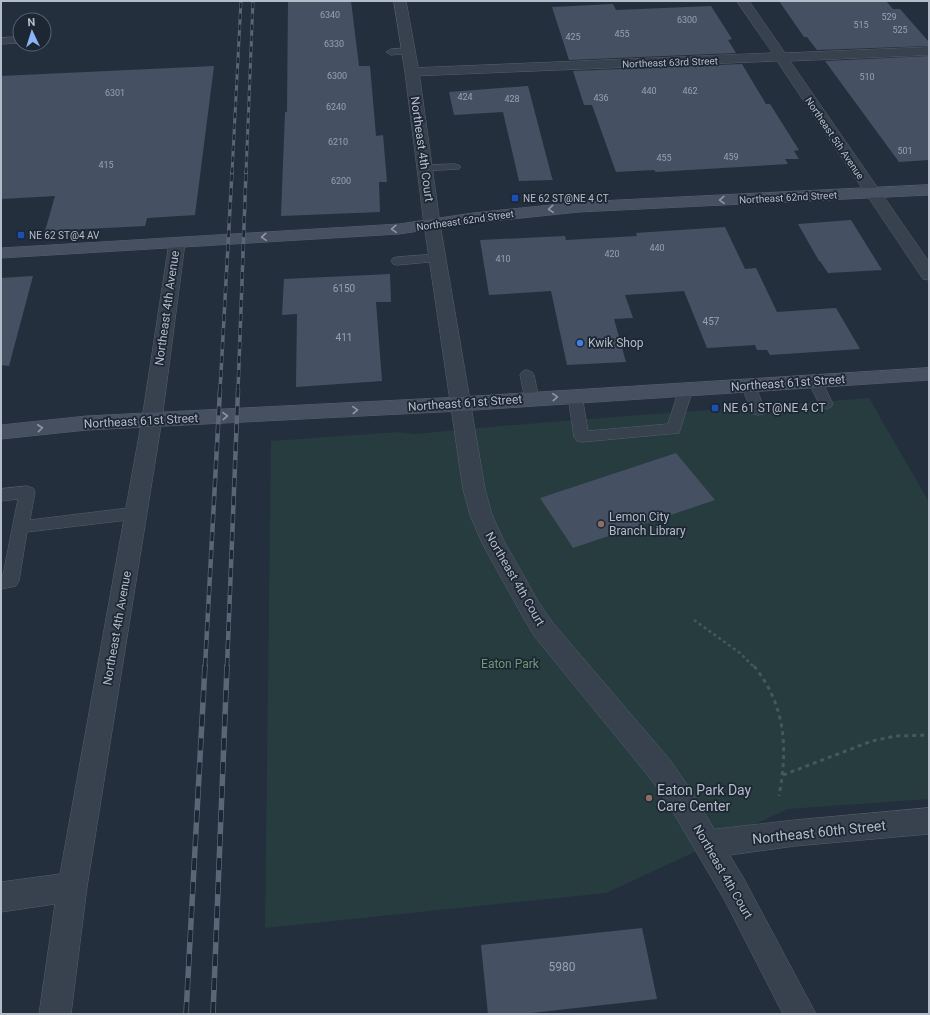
<svg xmlns="http://www.w3.org/2000/svg" width="930" height="1015" font-family="Roboto,sans-serif">
<rect width="100%" height="100%" fill="#242f3e"/>
<path fill="#263c3f" d="M869,398L929,502V799L788,809L606,893L265,928L271,441L398,432L415,434C566,419 718,410 869,398Z"/>
<g fill="#455162">
<path d="M288,1H351L359,66H370L376,136L383,135L387,182H379L380,212L281,216L285,112H287Z"/>
<path d="M779,1H886L893,9H900L929,42V46L817,50L807,37H804Z"/>
<path d="M613,4L616,10L711,6L732,39L728,40L736,53L569,60L552,7Z"/>
<path d="M929,56V160L899,162L825,61Z"/>
<path d="M742,64L766,104H770L799,150L794,151L799,159H785L788,164L656,172L654,170L616,172L592,105H584L573,71Z"/>
<path d="M214,66L195,215L147,218L145,226L45,231L55,196L1,199V76Z"/>
<path d="M528,86L552,178L553,180L519,181L503,112L454,115L449,92Z"/>
<path d="M851,220L882,270L828,273L820,261H819L798,224Z"/>
<path d="M725,227L745,269L756,268L777,312L836,308L860,349L770,355L767,350H757L755,345L707,348L684,291L625,295L633,318L614,319L626,362L567,365L551,291L489,295L480,240L565,236L566,240L637,236L636,233Z"/>
<path d="M390,274L391,302H376L382,381L296,387L297,314L282,315L284,279Z"/>
<path d="M33,276L9,366L1,365V278Z"/>
<path d="M676,453L715,500L573,548L540,498Z"/>
<path d="M642,928L657,999L522,1014H488L481,945Z"/>
</g>
<g fill="none" stroke-linecap="round" stroke-linejoin="round">
<defs>
<g id="service">
<path d="M20,37V43L1,44V38Z"/>
<path d="M408,48L411,49L413,51L411,53L391,55L386,52L391,49Z"/>
<path d="M455,164L459,165L461,167L459,169L424,171L420,170L418,168L420,166L424,165Z"/>
<path d="M437,254L441,255L443,258L441,261L397,265L393,264L391,261L393,258L397,257Z"/>
<path d="M527,370L532,372L534,375L539,399L537,402L532,404L527,402L525,399L520,375L522,372Z"/>
<path d="M815,376L820,378L822,381L833,404L831,407L826,409L821,407L819,404L808,381L810,378Z"/>
<path d="M748,380L753,382L755,385L765,410L763,414L758,415L753,414L751,410L741,385L743,382Z"/>
<path d="M686,384L691,386L693,389L679,433L582,442L577,441L574,437L568,396L570,393L575,391L580,393L582,396L588,431L668,424L679,389L681,386Z"/>
<path d="M27,486L33,488L35,492L30,520L136,507L142,509L144,513L142,517L136,519L27,532L19,581L16,586L1,589V575H3L18,499L1,501V489Z"/>
</g>
<g id="minor">
<path d="M737,1H749L785,53L929,47V55L790,61L929,262V280L923,279L777,61L412,76L407,75L405,72L407,69L412,68L772,53Z"/>
<path d="M177,238L183,239L185,243L162,419L87,887L71,1014H39L55,904L1,912V882L60,874L142,419L169,243L171,239Z"/>
<path d="M929,808V834L795,846L708,858L698,854L694,844L698,834L708,830L795,820Z"/>
</g>
<path id="tertiary" d="M394,1H406L419,72L440,224L485,489L492,515L504,541L539,603L553,623L670,760L690,789L744,879L816,1014H783L724,899L670,807L650,778L535,637L523,617L482,543L470,515L463,489L424,224L405,72Z"/>
<g id="secondary">
<path d="M929,185V195L579,212L473,223L399,234L1,258V248L399,224L473,213L579,202Z"/>
<path d="M929,368V380L460,411L87,430L1,439V425L87,416L460,397Z"/>
</g>
</defs>
<use href="#service" stroke="#565f6c" stroke-width="1"/>
<use href="#minor" stroke="#565f6c" stroke-width="1"/>
<use href="#tertiary" stroke="#565f6c" stroke-width="1"/>
<use href="#secondary" stroke="#565f6c" stroke-width="1"/>
<path stroke="#44595c" stroke-width="2.5" stroke-dasharray="3 3" stroke-linecap="butt" d="M694,620L740,653L754,667"/>
<g stroke="#44595c" stroke-width="3" stroke-dasharray="4 4" stroke-linecap="butt">
<path d="M754,666C786,706 788,748 779,796"/>
<path d="M783,775L872,741L896,736L929,735"/>
</g>
<use href="#service" fill="#38414e" fill-rule="evenodd"/>
<use href="#minor" fill="#38414e" fill-rule="evenodd"/>
<use href="#tertiary" fill="#38414e" fill-rule="evenodd"/>
<use href="#secondary" fill="#465061" fill-rule="evenodd"/>
<defs>
<g id="rail-far3">
<path d="M232,173L241,1"/>
<path d="M246,173L253,1"/>
</g>
<g id="rail-far2">
<path d="M220,391L232,172"/>
<path d="M238,391L246,172"/>
</g>
<g id="rail-far1">
<path d="M205,667L220,390"/>
<path d="M227,667L238,390"/>
</g>
<g id="rail">
<path d="M186,1014L205,666"/>
<path d="M213,1014L227,666"/>
</g>
</defs>
<use href="#rail-far3" stroke="#5a6575" stroke-width="3"/>
<use href="#rail-far2" stroke="#5a6575" stroke-width="3.5"/>
<use href="#rail-far1" stroke="#5a6575" stroke-width="4.5"/>
<use href="#rail" stroke="#5a6575" stroke-width="5.5"/>
<use href="#rail-far3" stroke="#1d2633" stroke-width="2" stroke-dasharray="5.5" stroke-linecap="butt"/>
<use href="#rail-far2" stroke="#1d2633" stroke-width="2.5" stroke-dasharray="7" stroke-linecap="butt"/>
<use href="#rail-far1" stroke="#1d2633" stroke-width="3" stroke-dasharray="9" stroke-linecap="butt"/>
<use href="#rail" stroke="#1d2633" stroke-width="4" stroke-dasharray="12" stroke-linecap="butt"/>
</g>
<defs><path id="oneway-chevron" d="M-2-3.5L2.5 0L-2 3.5" fill="none" stroke-width="1.6" stroke-linecap="round" stroke-linejoin="round"/></defs>
<g stroke="#8e96a5">
<use href="#oneway-chevron" transform="translate(722 200) rotate(177)"/>
<use href="#oneway-chevron" transform="translate(551 209) rotate(175)"/>
<use href="#oneway-chevron" transform="translate(394 229) rotate(176)"/>
<use href="#oneway-chevron" transform="translate(264 237) rotate(176)"/>
<use href="#oneway-chevron" transform="translate(555 397) rotate(-4)"/>
<use href="#oneway-chevron" transform="translate(355 410) rotate(-3)"/>
<use href="#oneway-chevron" transform="translate(225 416) rotate(-2)"/>
<use href="#oneway-chevron" transform="translate(40 428) rotate(-6)"/>
</g>
<g fill="#1a4fb4" stroke="#1d2633" stroke-width="1.5">
<rect x="511" y="194" width="8" height="8" rx="2"/>
<rect x="17" y="231" width="8" height="8" rx="2"/>
<rect x="711" y="404" width="8" height="8" rx="2"/>
</g>
<circle fill="#3f7fe0" stroke="#1d2633" stroke-width="1.5" cx="580" cy="343" r="4"/>
<g fill="#8d6e63" stroke="#1d2633" stroke-width="1.5">
<circle cx="601" cy="524" r="4"/>
<circle cx="649" cy="798" r="4"/>
</g>
<g text-anchor="middle" stroke-width="3.5" stroke-linejoin="round" paint-order="stroke">
<g font-size="9" fill="#98a1af">
<text x="330" y="18">6340</text>
<text x="889" y="20">529</text>
<text x="687" y="23">6300</text>
<text x="861" y="28">515</text>
<text x="900" y="33">525</text>
<text x="622" y="37">455</text>
<text x="573" y="40">425</text>
<text x="334" y="47">6330</text>
<text x="337" y="79">6300</text>
<text x="867" y="80">510</text>
<text x="649" y="94">440</text>
<text x="690" y="94">462</text>
<text x="115" y="96">6301</text>
<text x="465" y="100">424</text>
<text x="601" y="101">436</text>
<text x="512" y="102">428</text>
<text x="336" y="110">6240</text>
<text x="338" y="145">6210</text>
<text x="905" y="154">501</text>
<text x="731" y="160">459</text>
<text x="664" y="161">455</text>
<text x="106" y="168">415</text>
<text x="341" y="184">6200</text>
<text x="657" y="251">440</text>
<text x="612" y="257">420</text>
<text x="503" y="262">410</text>
</g>
<g font-size="10" fill="#b4bcc9" stroke="#1d2633">
<text transform="translate(670 62) rotate(-2)" y="4">Northeast 63rd Street</text>
<text transform="translate(835 138) rotate(56)" y="4">Northeast 5th Avenue</text>
<text transform="translate(788 197) rotate(-3)" y="4">Northeast 62nd Street</text>
<text transform="translate(465 220) rotate(-8)" y="4">Northeast 62nd Street</text>
</g>
<g font-size="10" fill="#b4bcc9" stroke="#1d2633" text-anchor="start">
<text x="523" y="202">NE 62 ST@NE 4 CT</text>
<text x="29" y="239">NE 62 ST@4 AV</text>
</g>
<g font-size="10" fill="#98a1af">
<text x="344" y="292">6150</text>
<text x="711" y="325">457</text>
<text x="344" y="341">411</text>
</g>
<g font-size="12" fill="#b4bcc9" stroke="#1d2633">
<text transform="translate(422 149) rotate(82)" y="4">Northeast 4th Court</text>
<text transform="translate(167 308) rotate(-82)" y="4">Northeast 4th Avenue</text>
<text transform="translate(788 383) rotate(-4)" y="4">Northeast 61st Street</text>
<text transform="translate(465 403) rotate(-4)" y="4">Northeast 61st Street</text>
<text transform="translate(141 421) rotate(-3)" y="4">Northeast 61st Street</text>
<text transform="translate(515 579) rotate(60)" y="4">Northeast 4th Court</text>
<text transform="translate(117 628) rotate(-80)" y="4">Northeast 4th Avenue</text>
<text transform="translate(723 872) rotate(60)" y="4">Northeast 4th Court</text>
</g>
<g font-size="12" fill="#b4bcc9" stroke="#1d2633" text-anchor="start">
<text x="588" y="347">Kwik Shop</text>
<text x="723" y="412">NE 61 ST@NE 4 CT</text>
<text x="609" y="521">Lemon City<tspan x="609" dy="14">Branch Library</tspan></text>
</g>
<g font-size="12" fill="#6b9a76" stroke="#1d2633">
<text x="510" y="668">Eaton Park</text>
</g>
<g font-size="12" fill="#98a1af">
<text x="562" y="971">5980</text>
</g>
<g font-size="14" fill="#b4bcc9" stroke="#1d2633" text-anchor="start">
<text x="657" y="795">Eaton Park Day<tspan x="657" dy="16">Care Center</tspan></text>
</g>
<g font-size="14" fill="#b4bcc9" stroke="#1d2633">
<text transform="translate(819 832) rotate(-6)" y="5">Northeast 60th Street</text>
</g>
</g>
<rect width="930" height="1015" fill="none" stroke="#b4bcc9" stroke-width="4"/>
<g transform="translate(32 32) rotate(356)"><circle r="19" fill="#1d2633" stroke="#59626f"/>
<path d="M0-3L7 15L0 10L-7 15Z" fill="#8ab4f8"/>
<text y="-6" font-size="11" font-weight="bold" text-anchor="middle" fill="#b4bcc9">N</text>
</g>
</svg>
